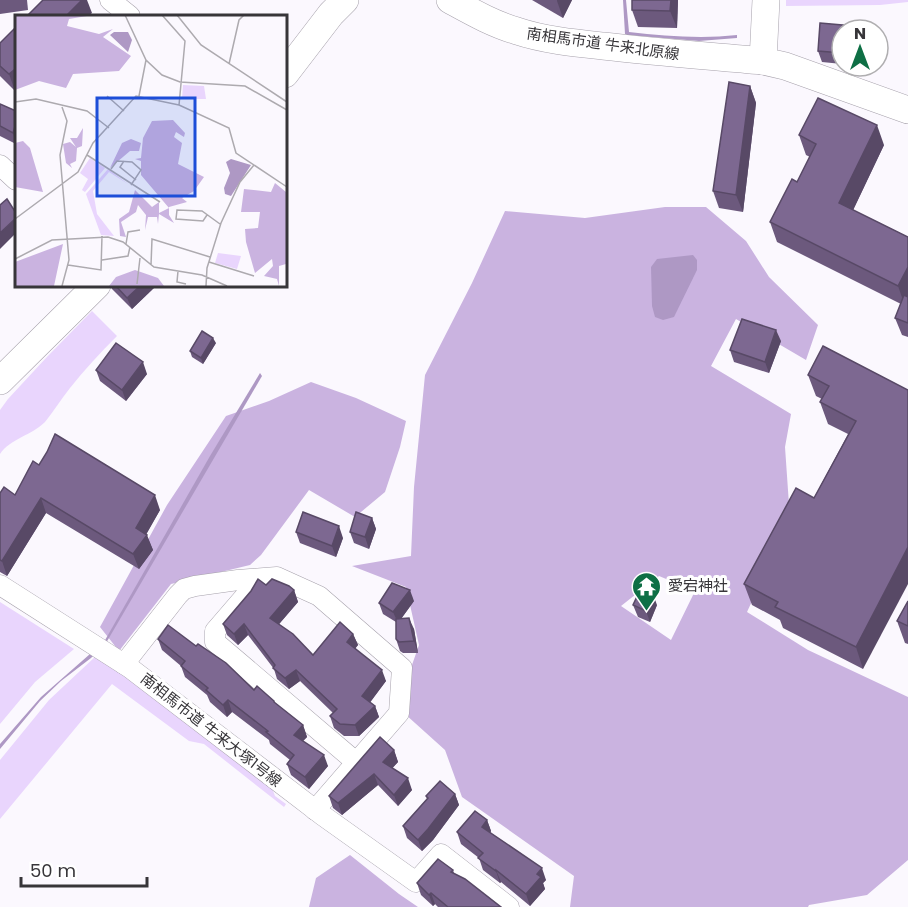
<svg xmlns="http://www.w3.org/2000/svg" width="908" height="907" font-family="Poppins,'Noto Sans JP',sans-serif">
<rect width="100%" height="100%" fill="#fbf8fe"/>
<g fill="#e9d5fd">
<path d="M786,0H908V2L880,5L786,6Z"/>
<path d="M92,311L117,336C100,353 84,370 70,388C61,399 54,411 45,422C32,435 10,439 0,454V410L8,399L46,358Z"/>
<path d="M0,602L74,649L35,682L0,724Z"/>
<path d="M96,656L125,674L272,788L275,796L286,804L284,807L204,744L189,741L112,684L0,819V760L49,700Z"/>
</g>
<g fill="#cab3e0" fill-rule="evenodd">
<path d="M665,207H706L746,241L769,277L818,325L806,360L736,319L711,366L791,414L785,447L790,519L747,612L808,650L908,697V860L867,895L809,905L808,907H570L574,876L462,797L445,750L405,714L406,682L419,645L406,587L352,566L411,556L414,487L425,375L472,283L505,211L585,218ZM659,576L695,591L671,640L621,606Z"/>
<path d="M311,382L356,398L406,421L400,447L385,492L355,517L309,490L261,555L250,565L171,584L119,651L100,627L167,505L226,416L269,401Z"/>
<path d="M350,855L399,894L418,907H309L316,878Z"/>
</g>
<g fill="#ae98c4">
<path d="M623,0H626L629,32C665,36 701,39 737,35V38L699,41L627,35L625,34Z"/>
<path d="M693,255L697,260V270L674,317L663,320L655,317L652,306L651,267L657,259Z"/>
<path d="M260,373L262,376L123,614L106,643L104,642L210,456Z"/>
<path d="M90,654L93,656L91,658L61,681L40,701L0,749V744L41,697Z"/>
</g>
<g fill="none" stroke-linecap="round" stroke-linejoin="round">
<defs>
<g id="street">
<path d="M110,0L130,16"/>
<path d="M0,165L16,180"/>
<path d="M255,579L246,595L215,631V642L356,762"/>
<path d="M0,585L130,668L322,815L416,882L441,854L509,907"/>
<path d="M124,664L178,595L184,589L195,586L238,580L277,577L319,596L402,668L399,713L315,810"/>
</g>
<g id="secondary">
<path d="M450,0C472,12 493,24 517,31C544,40 574,43 603,46C656,52 709,56 763,61"/>
<path d="M766,0L763,61L785,66L908,110"/>
<path d="M285,74L331,14L345,0"/>
<path d="M0,381L97,285"/>
</g>
</defs>
<use href="#street" stroke="#a6a1ab" stroke-width="21"/>
<use href="#secondary" stroke="#a6a1ab" stroke-width="28"/>
<use href="#street" stroke="#fff" stroke-width="20"/>
<use href="#secondary" stroke="#fff" stroke-width="27"/>
</g>
<g fill="#6c597d">
<path d="M0,0H27L28,10L0,14Z"/>
<path d="M532,0H572L563,18Z"/>
<path d="M632,0H678L677,28L638,27L632,10Z"/>
<path d="M820,23L865,27L866,30H842V64L822,62L818,51Z"/>
<path d="M16,27V89L15,91L0,76V43Z"/>
<path d="M750,86L756,103L743,212L719,208L713,191Z"/>
<path d="M0,104L16,111V144L0,136Z"/>
<path d="M799,135L884,145L853,210L908,237V337L902,335L895,318L901,304L777,242L770,222L797,182L810,157L806,155Z"/>
<path d="M111,285H157L132,309L112,289Z"/>
<path d="M781,341L769,373L734,362L730,350Z"/>
<path d="M216,343L203,364L192,357L190,351Z"/>
<path d="M96,370L147,374L126,401L100,381Z"/>
<path d="M808,375L908,390L863,669L783,628L780,620L752,605L744,584L814,498L848,434L828,424L820,402L822,399L816,396Z"/>
<path d="M39,465L160,510L146,534L153,550L139,569L46,513L7,576L0,572V493L15,495Z"/>
<path d="M372,518L376,529L369,549L354,543L350,532Z"/>
<path d="M296,532L343,538L336,557L300,543Z"/>
<path d="M266,585L294,590L298,602L279,624L313,655L353,634L358,645L355,648L386,681L370,702L375,706L379,717L359,736H344L334,728L330,716L333,713L300,681L289,689L277,679L274,669L248,635L238,645L227,635L223,624Z"/>
<path d="M414,601L401,619L414,629L418,653H403L400,651L396,639V622L383,614L379,603Z"/>
<path d="M908,601V644L905,643L897,621Z"/>
<path d="M633,605H657L650,622L638,617Z"/>
<path d="M158,639L274,701L275,703L303,725L307,737L303,741L328,766L309,789L291,775L287,764L290,760L270,744L269,740L232,712L227,717L210,702L207,695L185,677L181,666L162,650Z"/>
<path d="M394,750L398,762L392,768L412,790L398,806L378,785L342,815L333,808L329,796Z"/>
<path d="M455,794L459,805L433,840L422,851L407,838L403,826L427,799L426,796Z"/>
<path d="M487,820L491,831L490,833L546,880L543,883L545,889L530,906L501,882L500,883L483,870L479,858L461,844L457,832Z"/>
<path d="M453,870L454,873L501,907H438L435,904L433,906L421,895L417,883Z"/>
</g>
<g fill="#584966">
<path d="M82,0H87L92,13L88,16H66Z"/>
<path d="M557,0H572L563,18L557,1Z"/>
<path d="M671,0H678L677,28L670,11Z"/>
<path d="M14,70L16,77V89L15,91L9,74Z"/>
<path d="M750,86L756,103L743,212L736,195Z"/>
<path d="M16,123V143L13,133Z"/>
<path d="M877,125L884,145L847,223L839,203Z"/>
<path d="M16,218V233L0,249V233Z"/>
<path d="M908,267V301L905,306L898,286Z"/>
<path d="M141,285H157L132,309L127,298Z"/>
<path d="M776,330L781,341L769,373L765,362Z"/>
<path d="M213,338L216,343L203,364L201,358Z"/>
<path d="M143,362L147,374L126,401L122,390Z"/>
<path d="M155,495L160,510L142,542L147,535L153,550L139,569L133,554L136,528Z"/>
<path d="M41,498L46,513L7,576L2,561Z"/>
<path d="M372,518L376,529L369,549L365,537Z"/>
<path d="M339,526L343,538L336,557L332,546Z"/>
<path d="M908,547V584L863,669L856,647Z"/>
<path d="M294,590L298,602L274,630L270,618Z"/>
<path d="M410,590L414,601L398,623L393,612Z"/>
<path d="M653,594L657,605L650,622L646,611Z"/>
<path d="M409,618L414,629L418,653L414,641Z"/>
<path d="M244,624L248,635L238,645L234,634Z"/>
<path d="M353,634L358,645L352,653L347,642Z"/>
<path d="M296,670L300,681L289,689L285,678Z"/>
<path d="M382,670L386,681L366,708L362,696Z"/>
<path d="M228,700L232,712L227,717L223,705Z"/>
<path d="M375,706L379,717L359,736L355,725Z"/>
<path d="M303,725L307,737L298,746L294,735Z"/>
<path d="M394,750L398,762L388,773L383,762Z"/>
<path d="M324,755L328,766L309,789L305,777Z"/>
<path d="M374,774L378,785L342,815L338,803Z"/>
<path d="M408,778L412,790L398,806L394,795Z"/>
<path d="M455,794L459,805L433,840L422,851L418,840Z"/>
<path d="M487,820L491,831L486,839L482,827Z"/>
<path d="M542,868L546,880L543,883L545,889L530,906L526,894L537,874Z"/>
<path d="M496,870L501,882L500,883L496,871Z"/>
<path d="M431,893L435,904L433,906L429,895Z"/>
</g>
<g fill="#7d6891" stroke="#584966" stroke-width="1.5">
<path d="M43,0H82L66,16H27Z"/>
<path d="M632,0H671L670,11L632,10Z"/>
<path d="M820,23L865,27V30H842V53L818,51Z"/>
<path d="M16,27V72L14,70L9,74L0,66V43Z"/>
<path d="M729,82L750,86L736,195L713,191Z"/>
<path d="M818,98L877,125L839,203L908,237V267L898,286L770,222L792,179L797,182L816,144L799,135Z"/>
<path d="M0,104L16,111V123L13,133L0,126Z"/>
<path d="M7,199L16,213V218L0,233V205Z"/>
<path d="M115,285H141L127,298Z"/>
<path d="M904,295L908,297V323L895,318Z"/>
<path d="M742,319L776,330L765,362L730,350Z"/>
<path d="M202,331L213,338L201,358L190,351Z"/>
<path d="M116,343L143,362L122,390L96,370Z"/>
<path d="M823,346L908,390V547L856,647L775,607L778,602L744,584L796,488L814,498L856,421L820,402L829,386L808,375Z"/>
<path d="M55,434L155,495L136,528L147,535L133,554L41,498L2,561L0,560V493L4,487L15,495L33,461L39,465L47,452Z"/>
<path d="M303,512L339,526L332,546L296,532Z"/>
<path d="M356,512L372,518L365,537L350,532Z"/>
<path d="M258,579L266,585L272,579L289,586L294,590L270,618L293,634L313,655L340,622L353,634L347,642L382,670L362,696L375,706L355,725L340,724L330,716L337,709L296,670L285,678L273,668L275,665L244,624L234,634L223,624L251,591Z"/>
<path d="M392,583L410,590L393,612L379,603Z"/>
<path d="M641,588L653,594L646,611L633,605Z"/>
<path d="M908,601V626L897,621Z"/>
<path d="M409,618L414,641L399,642L396,639V619Z"/>
<path d="M168,625L196,646L198,644L226,663L254,690L257,686L274,701V702L303,725L294,735L324,755L305,777L287,764L294,755L266,732L268,731L228,700L223,705L206,690L208,688L181,666L185,661L158,639Z"/>
<path d="M380,737L394,750L383,762L408,778L394,795L374,774L338,803L329,796Z"/>
<path d="M440,781L455,794L428,829L418,840L403,826L428,798L426,796Z"/>
<path d="M475,811L487,820L482,827L542,868L537,874L541,877L526,894L496,870V871L478,858L483,853L457,832Z"/>
<path d="M438,859L453,870L451,872L465,879L501,907H448L431,893L429,895L417,883Z"/>
</g>
<defs>
<symbol id="temple-pin" viewBox="-11 -11 22 30"><path d="M0 17L-7.5 6A9.5 9.5 0 1 1 7.5 6Z" fill="#0e6f45" stroke="#fff"/><path d="M0-6L5-2H3V0L6.5 2.5H4V6H1.5V3h-3V6H-4V2.5H-6.5L-3 0V-2H-5Z" fill="#fff"/></symbol>
</defs>
<g fill-rule="evenodd">
<use href="#temple-pin" x="630" y="570" width="33" height="45"/>
</g>
<g text-anchor="middle" stroke-width="6" stroke-linejoin="round" paint-order="stroke">
<g font-size="15" fill="#373539" stroke="#fff">
<text transform="translate(603 44) rotate(8)" y="5">南相馬市道 牛来北原線</text>
<text transform="translate(211 730) rotate(38)" y="5">南相馬市道 牛来大塚1号線</text>
</g>
<g font-size="15" fill="#373539" stroke="#fff" text-anchor="start">
<text x="668" y="591">愛宕神社</text>
</g>
</g>
<g transform="translate(15 15)">
<rect width="272" height="272" fill="#fbf8fe"/>
<path d="M168,70L189,71L191,84H167ZM75,143L90,153L70,177L67,175L73,164L65,158ZM93,154L113,169L94,157L78,176L82,199L99,221L86,220L71,179ZM203,238L226,241L222,254L200,248Z" fill="#e9d5fd"/>
<path d="M0,0H78L54,4L52,11L84,19L98,14L88,22L116,41L104,56L58,59L51,73L24,66L0,75ZM158,105L170,118L169,122L161,117L159,122L167,128L163,149L189,162L179,176L167,183L172,187L154,192V200L159,208L144,199L143,209L142,202H133L130,215L131,200L123,190L121,197L106,207L111,222L105,221L104,204L114,197L120,175L137,192L144,187V198L154,193L126,160V146L120,144L126,143L128,123L137,106ZM68,113L67,131L62,133L61,146L55,149L57,153L51,148L48,129L55,127L61,132L55,123H62ZM116,124L126,128L124,136H115L95,153L107,128ZM8,126L15,133L28,177L0,172V128ZM260,168L271,177V249L264,251V271L262,264L249,261L258,251L257,244L240,258L231,227L230,214L243,213L245,197H226L229,174L256,177ZM48,229L39,271H0V247ZM120,255L143,263L149,271H94L101,262Z" fill="#cab3e0"/>
<path d="M99,17H113L117,25L113,37L95,20ZM216,144L236,150L216,181L210,179L209,173L215,158L211,147Z" fill="#ae98c4"/>
<path fill="none" stroke="#adaaaf" stroke-width="1.5" d="M110,0L131,45L147,60L165,67L230,71L272,95M147,0L170,26L164,90L214,113L221,138L272,172M162,0L186,30L272,87M214,49L224,5L229,0M92,81L109,96M124,81L131,45M0,87L21,84L72,96L94,113M72,140L145,187M109,146L105,152L121,165M96,154L102,146L117,147L126,155L116,170M192,200L188,206L161,204L162,195L187,196L205,209M0,204L63,157L78,128L121,81L164,90M111,229L113,217L125,215M0,244L37,225L93,222L108,227L139,252L187,260L212,271M87,245L113,241L115,232M194,247L239,261M53,250L86,255L87,221M136,250L137,224L195,242M163,256L162,267L171,269M122,269L125,243M47,271L54,245L45,140L52,106L47,92M191,271L192,253L206,208L225,167L239,150"/>
<path fill="#1d4ed8" fill-opacity="0.15" stroke="#1d4ed8" stroke-width="3" d="M82,83H180V181H82Z"/>
<rect width="272" height="272" fill="none" stroke="#373539" stroke-width="3"/>
</g>
<g transform="translate(860 48)"><circle r="28" fill="#ffffff" stroke="#afaeb0" stroke-width="1.5"/>
<path d="M0-4.5L10 22L0 15L-10 22Z" fill="#0e6f45"/>
<text y="-9" font-size="16" font-weight="bold" text-anchor="middle" fill="#373539">N</text>
</g>
<path d="M21 877v9h126v-9" fill="none" stroke="#373539" stroke-width="3"/>
<text x="30" y="877" font-size="18" fill="#373539" stroke="#ffffff" stroke-width="4.5" paint-order="stroke">50 m</text>
</svg>
